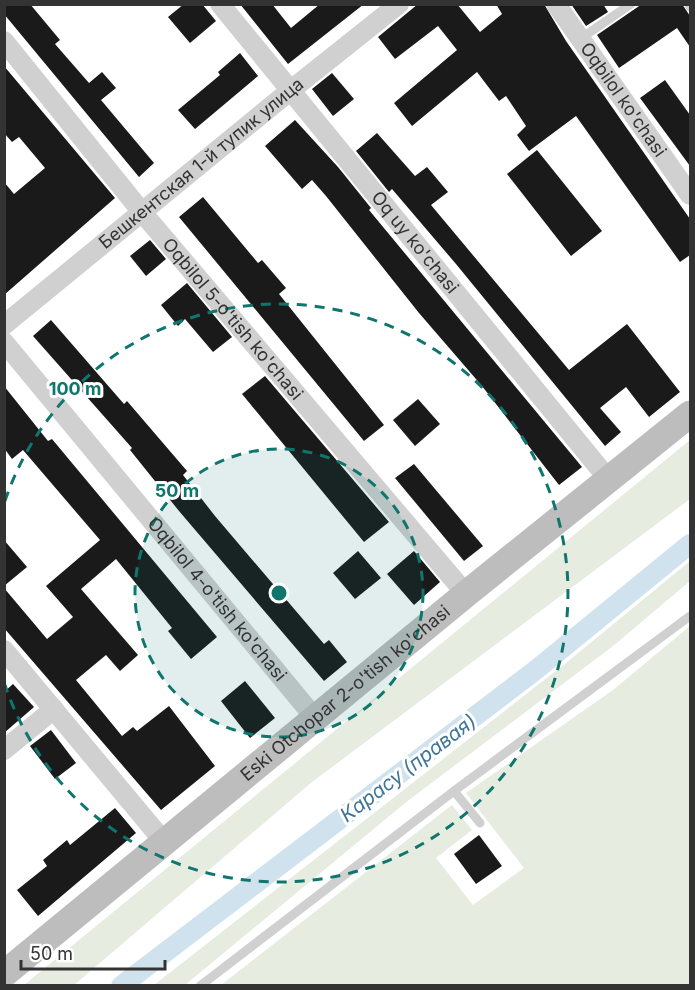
<svg xmlns="http://www.w3.org/2000/svg" width="695" height="990" font-family="Inter,sans-serif">
<rect width="100%" height="100%" fill="#fff"/>
<g fill="#e6ecdf">
<path d="M690,440V499L312,782L74,985H24Z"/>
<path d="M690,561V581L613,646L405,803L185,985H154L566,663Z"/>
<path d="M690,626V985H221L452,805L472,830L436,858L473,905L524,868L466,793L613,690Z"/>
</g>
<g fill="none" stroke-linecap="round" stroke-linejoin="round">
<path stroke="#cfe2ee" stroke-width="20" d="M121,986L537,669L690,544"/>
</g>
<g fill="#1a1a1a">
<path d="M4,4H30L60,40L55,44L89,83L102,72L116,88L101,100L154,163L139,177L4,14Z"/>
<path d="M184,4H202L216,21L190,43L168,17Z"/>
<path d="M240,4H272L291,28L320,4H364L288,64Z"/>
<path d="M418,4H457L480,32L502,14L496,4H544L566,41L690,219V255L680,262L576,116L529,151L517,135L526,126L506,96L499,101L477,72L412,126L394,103L457,50L438,26L395,59L378,37Z"/>
<path d="M571,4H603L608,12L586,26Z"/>
<path d="M642,4H682L690,16V47L677,28L619,68L597,35Z"/>
<path d="M240,53L258,76L195,129L178,110L220,75L218,72Z"/>
<path d="M4,66L115,198L4,295V182L14,194L45,168L19,137L12,142L4,133Z"/>
<path d="M332,73L354,99L333,116L312,89Z"/>
<path d="M665,80L690,115V166L640,98Z"/>
<path d="M295,120L338,167L371,208L369,210L582,467L559,485L482,386L419,313L326,196L312,180L302,189L265,146Z"/>
<path d="M377,133L415,176L427,167L448,192L431,205L569,370L627,324L680,392L649,417L626,387L600,408L621,432L605,446L456,264L392,189L389,192L356,151Z"/>
<path d="M537,150L602,231L571,256L507,174Z"/>
<path d="M203,197L258,263L262,260L286,288L279,294L384,425L364,441L179,217Z"/>
<path d="M150,240L166,259L146,276L130,256Z"/>
<path d="M187,283L232,337L213,352L185,319L178,326L161,305Z"/>
<path d="M51,320L124,404L127,401L187,471L183,475L215,516L324,644L329,640L347,662L324,681L179,511L130,450L132,448L33,336Z"/>
<path d="M265,376L389,522L364,542L242,394Z"/>
<path d="M4,386L48,441L52,439L217,637L191,659L168,631L172,628L116,559L81,589L138,655L120,671L106,655L76,680L122,736L133,727L137,731L169,706L215,766L161,810L4,628V588L47,639L73,617L46,586L100,540L23,450L12,459L4,448Z"/>
<path d="M418,399L440,424L415,446L393,420Z"/>
<path d="M414,464L483,546L464,561L395,478Z"/>
<path d="M4,540L27,567L4,586Z"/>
<path d="M358,551L381,578L355,599L333,573Z"/>
<path d="M414,551L440,582L414,605L387,574Z"/>
<path d="M245,681L275,718L250,738L221,701Z"/>
<path d="M13,684L34,707L4,733V692Z"/>
<path d="M51,730L76,763L55,779L30,746Z"/>
<path d="M115,808L136,833L38,916L17,890L47,866L43,860L67,840L70,845Z"/>
<path d="M479,835L502,866L476,884L454,854Z"/>
</g>
<g fill="none" stroke-linecap="round" stroke-linejoin="round">
<g stroke="#d0d0d0" stroke-width="9">
<path d="M689,4L690,7"/>
<path d="M580,39L631,4"/>
<path d="M454,791L480,823"/>
<path d="M200,986L454,791L690,616"/>
</g>
<g stroke="#d0d0d0" stroke-width="20">
<path id="s1" d="M220,4L609,480"/>
<path id="s2" d="M556,4L690,195"/>
<path id="s3" d="M4,41L141,211L466,594"/>
<path id="s4" d="M4,325L291,90L399,4"/>
<path id="s5" d="M4,342L315,718"/>
<path d="M4,650L165,843"/>
<path d="M4,750L54,709"/>
</g>
<path stroke="#bdbdbd" stroke-width="27" id="s6" d="M4,974L466,594L690,414"/>
</g>
<circle cx="279" cy="593" r="144" fill="#0f766e" fill-opacity=".12"/>
<g fill="none" stroke="#0f766e" stroke-width="3" stroke-dasharray="10 8">
<circle cx="279" cy="593" r="144"/>
<path d="M5 501A289 289 0 1 1 5 685"/>
</g>
<g text-anchor="middle" stroke-width="6" stroke-linejoin="round" paint-order="stroke">
<g font-size="18" fill="#333" stroke="#fff">
<text dy="6" stroke="none"><textPath href="#s2" startOffset="117">Oqbilol ko'chasi</textPath></text>
<text dy="6" stroke="none"><textPath href="#s4" startOffset="255">Бешкентская 1-й тупик улица</textPath></text>
<text dy="6" stroke="none"><textPath href="#s1" startOffset="308">Oq uy ko'chasi</textPath></text>
<text dy="6" stroke="none"><textPath href="#s3" startOffset="360">Oqbilol 5-o'tish ko'chasi</textPath></text>
<text dy="6" stroke="none"><textPath href="#s5" startOffset="334">Oqbilol 4-o'tish ko'chasi</textPath></text>
<text dy="6" stroke="none"><textPath href="#s6" startOffset="442">Eski Otchopar 2-o'tish ko'chasi</textPath></text>
</g>
<g font-size="20" font-style="italic" fill="#3f7597" stroke="#fff">
<text transform="translate(408 768) rotate(-37)" y="7">Карасу (правая)</text>
</g>
</g>
<circle cx="279" cy="593" r="9" fill="#0f766e" stroke="#fff" stroke-width="3"/>
<g font-size="18" text-anchor="middle" font-weight="bold" fill="#0f766e" stroke="#fff" stroke-width="6" stroke-linejoin="round" paint-order="stroke">
<text x="75" y="395">100 m</text>
<text x="177" y="497">50 m</text>
</g>
<rect width="695" height="990" fill="none" stroke="#333333" stroke-width="12"/>
<path d="M21 960v9h144v-9" fill="none" stroke="#333333" stroke-width="3"/>
<text x="30" y="960" font-size="18" fill="#333333" stroke="#ffffff" stroke-width="4.5" paint-order="stroke">50 m</text>
</svg>
